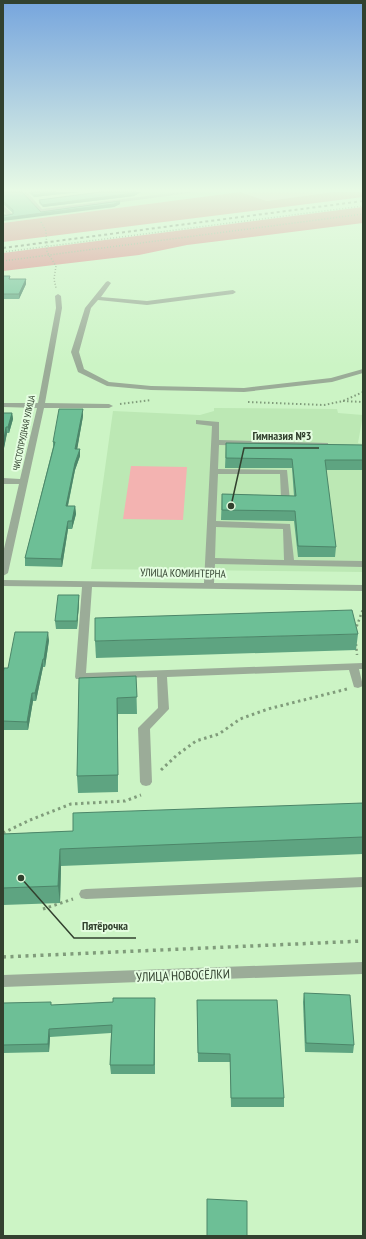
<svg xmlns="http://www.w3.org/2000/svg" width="366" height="1239" font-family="'PT Sans Narrow',sans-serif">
<rect width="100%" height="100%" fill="#ccf4c5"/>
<g fill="#bce8b4">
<path d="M3,192H240L3,223Z"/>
<path d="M214,408L337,409L338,413L363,415L358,443L363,444V572L91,569L113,411L200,415L214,411Z"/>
</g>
<g fill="#f3b3b1">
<path d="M240,192H333L267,201Z"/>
<path d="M131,466L187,467L183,520L123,519Z"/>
</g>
<g fill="#d98786">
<path d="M240,192L267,201L333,192H363V197L3,242V223Z"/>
<path d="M363,207V223L187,245L139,255L3,271V253Z"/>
</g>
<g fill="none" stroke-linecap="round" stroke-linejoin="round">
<g stroke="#809c7b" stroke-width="1.5" stroke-dasharray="1 2" stroke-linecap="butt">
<path d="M41,222L46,231L47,252L56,266L54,279L56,288"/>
<path d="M3,252L363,206"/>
<path d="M3,261L363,214"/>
</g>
<g stroke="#809c7b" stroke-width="2" stroke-dasharray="1.5 2.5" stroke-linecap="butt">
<path d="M343,401L363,402"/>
<path d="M248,402L324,405L343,401L363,392"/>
<path d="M120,404L151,400"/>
</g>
<g stroke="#809c7b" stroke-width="2.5" stroke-dasharray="2 3" stroke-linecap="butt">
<path d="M355,631L363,609"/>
<path d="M356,644L357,655"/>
</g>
<g stroke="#809c7b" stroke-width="3" stroke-dasharray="2.5 3.5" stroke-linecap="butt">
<path d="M161,770L177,755L196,741L219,734L240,719L268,709L347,689"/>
<path d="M3,833L30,820L71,804L125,801L141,795"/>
<path d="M43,909L73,899"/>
</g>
<path stroke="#809c7b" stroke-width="3.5" stroke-dasharray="3 4.5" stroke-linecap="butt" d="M3,957L363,941"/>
<g fill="#9bac98" fill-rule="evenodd">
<path d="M21,192H27L42,209L180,192H196L41,213Z"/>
<path d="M3,205L12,214V216L3,218V214H6L3,210Z"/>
<path d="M108,281L111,283L101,297L147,301L233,290L236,292L233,294L147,305L98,300L91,308L79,352L84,369L109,382L151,386L244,388L331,378L363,369V373L332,382L244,392L151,390L107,386L78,372L71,352L85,308L106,282Z"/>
<path d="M58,294L61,296L62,308L45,403L109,404L113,406L109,408H44L8,573L3,576V553L19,484H3V478L20,479L37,408L3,407V403H38L56,308L55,296Z"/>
<path d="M196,420L219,422V440L328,443V447H325L219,445L218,469L287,470L290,501C287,505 277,505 274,501L275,499L281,498L280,474H218L216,521L290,524L294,560L363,561V567L215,564L214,583L363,585V591L92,587L86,673L363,663V669H359L363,686L358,688L354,687L349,670L167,677L169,709L150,729L152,782L150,785L146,786L142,785L140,782L138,728L158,708L157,677L76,679L75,677L82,587L3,586V580L204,583L212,426L196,424ZM216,527L283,529L284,560L215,558Z"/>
<path d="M363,877V887L86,899L81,898L79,894L81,890L86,889Z"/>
<path d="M363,962V974L3,987V975Z"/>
</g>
<path stroke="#6c8467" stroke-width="2" stroke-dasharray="3 3" stroke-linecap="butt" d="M3,248L363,201"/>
</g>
<g fill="#5ea481">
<path d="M3,192L41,212L120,201V204L114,207L13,214V213L3,204Z"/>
<path d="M28,192H80L34,197Z"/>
<path d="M100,192H141L134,196L43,207L39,203V200Z"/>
<path d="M3,276L10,279H26V284L19,299H3Z"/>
<path d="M3,413H12L13,419L9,433H7L3,453Z"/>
<path d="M83,416L77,449H80V456L75,470L68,506H75L76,514L72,529H68L62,567L25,566V558L53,447V442Z"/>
<path d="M226,443L363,445V470H326L336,547L335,557H298L294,521L221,520L222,494L294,496L292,468H225Z"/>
<path d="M79,595V603L77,629H56L55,621Z"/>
<path d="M358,634L356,650L96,658L95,641Z"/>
<path d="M49,640L45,667H43L36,701H33L28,730H3V674L8,668Z"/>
<path d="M136,676L137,714H118V792L78,793L77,776L79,678Z"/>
<path d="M363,803V854L61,866L60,903L3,905V834L73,831Z"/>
<path d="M304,993L354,1045L353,1053L305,1052L303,1002Z"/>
<path d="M155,998V1074H111L110,1065L111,1033L50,1037L49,1052L3,1053V1003L52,1005L113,1002Z"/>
<path d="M197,1000L284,1098V1107H231L230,1062H198Z"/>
</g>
<g fill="#4c8669">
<path d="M56,192H80L34,197L33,195Z"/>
<path d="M136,192H141L134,196L43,207L42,205Z"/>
<path d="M120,201V204L114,207L3,221V218Z"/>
<path d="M26,279V284L19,299V294Z"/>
<path d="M83,409V416L76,456L75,449Z"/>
<path d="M12,413L13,419L9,433L8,427Z"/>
<path d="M6,427L7,433L3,453V445Z"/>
<path d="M80,449V456L75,470L66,514V506L75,463Z"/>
<path d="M75,506L76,514L72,529V521Z"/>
<path d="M68,521V529L62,567L61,559Z"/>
<path d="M79,595V603L77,629V621Z"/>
<path d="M48,632L49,640L45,667L44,659Z"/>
<path d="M43,659V667L36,701L35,693Z"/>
<path d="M32,693L33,701L28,730L27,722Z"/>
<path d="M117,698L118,714V792V775Z"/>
<path d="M60,849L61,866L60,903L58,886Z"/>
<path d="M49,1029L50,1037L49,1052L48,1044Z"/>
</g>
<g fill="#6dbf96" stroke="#4c8669">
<path d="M3,192H22L41,212L120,201L114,204L3,218V216L13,214V210L3,201Z"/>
<path d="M31,192H56L33,195Z"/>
<path d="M100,192H136L134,193L42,205L39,200Z"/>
<path d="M3,276H10L9,279H26L19,294H3Z"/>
<path d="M59,409H83L75,449H80L75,463L66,506H75L72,521H68L61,559L25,558L55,442H53Z"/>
<path d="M3,413H12L8,427H6L3,445Z"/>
<path d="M226,443L363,445V460H325L336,547L298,546L295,511L222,510V494L296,496L292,459L226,458Z"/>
<path d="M58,595H79L77,621H55Z"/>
<path d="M352,610L358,634L95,641V618Z"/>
<path d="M15,632H48L44,659H43L35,693H32L27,722L3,721V674L4,668H8Z"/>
<path d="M136,676L137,697L117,698L118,775L77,776L79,678Z"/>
<path d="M363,803V837L60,849L58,886L3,888V834L73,831V813Z"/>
<path d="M304,993L350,995L354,1045L306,1043Z"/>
<path d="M113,998H155L154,1065H110L112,1025L49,1029L48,1044L3,1045V1003L51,1002V1005L113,1002Z"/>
<path d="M197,1000H277L284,1098H231L230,1054L198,1053Z"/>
<path d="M207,1199L247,1201V1236H207Z"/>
</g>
<linearGradient id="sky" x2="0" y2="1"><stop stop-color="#76a5dd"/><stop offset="0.52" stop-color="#e8fae5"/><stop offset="1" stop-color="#e8fae5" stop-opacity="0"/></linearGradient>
<rect width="366" height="366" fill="url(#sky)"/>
<g text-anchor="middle" stroke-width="4" stroke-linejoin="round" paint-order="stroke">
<g font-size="9" fill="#32412f" stroke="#e4fde0">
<text transform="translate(24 433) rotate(-78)" y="3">ЧИСТОПРУДНАЯ УЛИЦА</text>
</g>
<g font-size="11" fill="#32412f" stroke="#e4fde0">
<text transform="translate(183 573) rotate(1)" y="4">УЛИЦА КОМИНТЕРНА</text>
</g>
<g font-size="13" fill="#32412f" stroke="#e4fde0">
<text transform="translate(183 975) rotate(-2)" y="5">УЛИЦА НОВОСЁЛКИ</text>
</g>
</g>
<path fill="none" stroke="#32412f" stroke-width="1.5" d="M231 506L244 448H319M21 878L74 938H136"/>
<g fill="#32412f" stroke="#e4fde0" stroke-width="1.5">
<circle cx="231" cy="506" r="4"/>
<circle cx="21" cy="878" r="4"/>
</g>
<g font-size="12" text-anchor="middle" font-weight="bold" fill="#32412f" stroke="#e4fde0" stroke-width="4" stroke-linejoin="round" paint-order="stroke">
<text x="282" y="440">Гимназия №3</text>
<text x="105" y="930">Пятёрочка</text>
</g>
<rect width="366" height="1239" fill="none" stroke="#32412f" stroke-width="8"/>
</svg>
